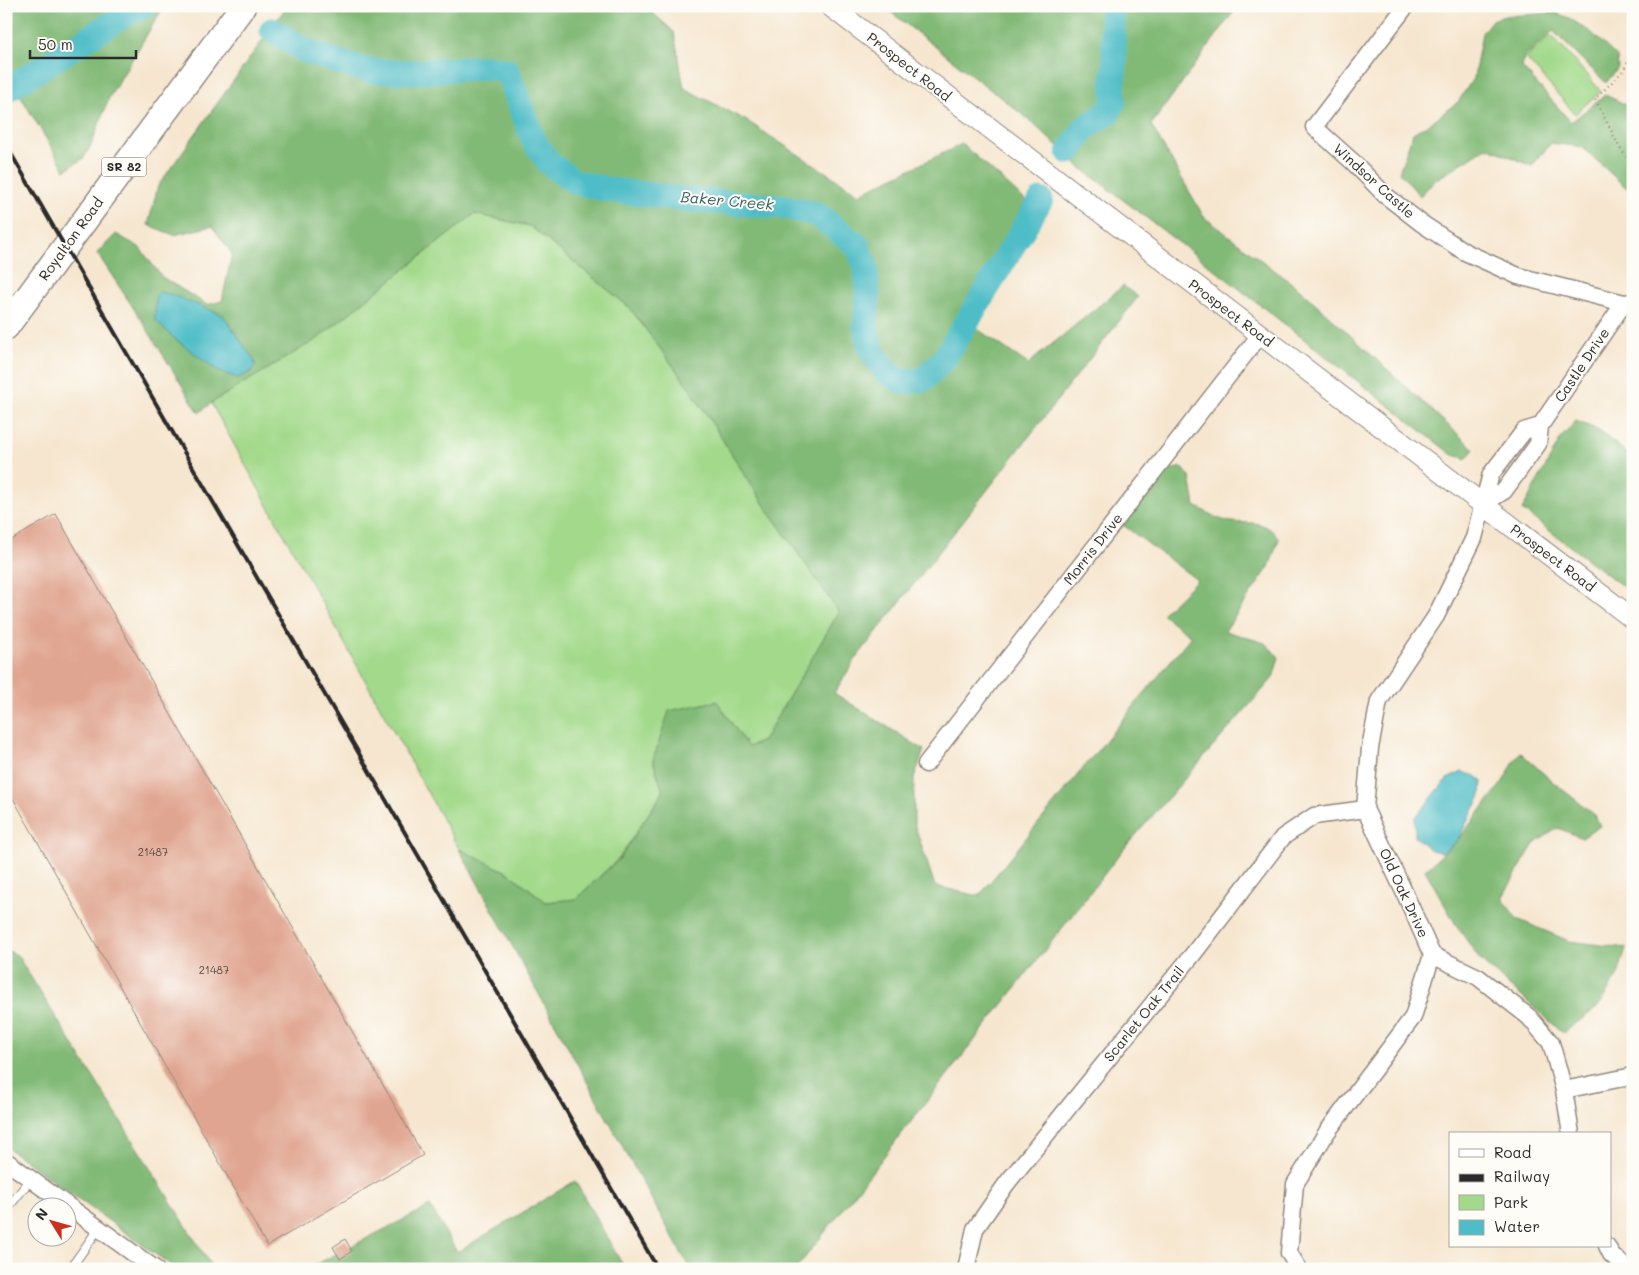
<svg xmlns="http://www.w3.org/2000/svg" width="1639" height="1275" font-family="Mali,sans-serif">
<rect width="100%" height="100%" fill="#fdfcf7"/>
<filter id="ink" filterUnits="userSpaceOnUse"><feTurbulence type="fractalNoise" baseFrequency=".02" numOctaves="2"/><feDisplacementMap in="SourceGraphic" scale="10" xChannelSelector="R" yChannelSelector="G"/><feConvolveMatrix kernelMatrix="1 2 1 2 8 2 1 2 1" color-interpolation-filters="sRGB"/></filter>
<filter id="wash" filterUnits="userSpaceOnUse"><feTurbulence type="fractalNoise" baseFrequency=".0096" numOctaves="4" result="noise"/><feDisplacementMap in="SourceGraphic" scale="20" xChannelSelector="R" yChannelSelector="G"/><feGaussianBlur stdDeviation="1.12" result="paint"/><feColorMatrix in="noise" values="0 0 0 0 0 0 0 0 0 0 0 0 0 0 0 0 0 1.4 0 .05"/><feComposite in="paint" operator="in"/></filter>
<g filter="url(#wash)">
<rect width="100%" height="100%" fill="#f6e6cf"/>
<g fill="#a2d98a" stroke="#66825a">
<path d="M1551,35L1601,91L1575,114L1526,58Z"/>
<path d="M474,214L530,226L629,307L689,387L763,503L839,612L763,741L748,747L653,760L663,792L619,858L576,899L546,902L509,873L459,849L211,403L317,339Z"/>
</g>
<g fill="#81b976" stroke="#567250">
<path d="M6,6H164L109,98L92,143L84,158L65,170L6,72Z"/>
<path d="M287,6H645L674,32L684,88L747,121L859,194L962,144L1026,201L960,317L1028,364L1123,286L1138,297L857,657L834,693L924,750L914,778V823L935,886L979,896L1191,636L1162,614L1197,580L1123,525L1170,470L1182,467L1190,477L1195,506C1204,510 1213,517 1223,520C1244,527 1263,515 1279,539L1269,567L1225,631L1265,643L1279,657L1273,678L1127,845L796,1269H690L459,849L509,873L546,902L576,899L620,858L663,792L653,760L669,711L717,701L748,747L763,741L839,612L763,503L689,387L629,307L530,226L474,214L317,339L211,403L199,413L144,324L97,253L116,234L139,247L162,277L207,305L222,301L232,254L212,226L174,235L148,225L158,186Z"/>
<path d="M883,6H1238L1151,125L1204,217L1302,291L1474,449L1466,459L1451,454L1219,273L1081,168L1028,119Z"/>
<path d="M1556,13L1569,18L1592,33L1617,57L1618,68L1606,83L1553,31L1525,57L1521,66L1571,122L1605,95L1627,105L1633,113V194L1582,147L1551,143L1532,166L1487,147L1434,181L1420,196L1399,172L1413,133L1430,123L1458,102L1474,77L1482,33L1492,20L1505,16Z"/>
<path d="M1576,421L1598,430L1633,458V594L1522,510L1561,438Z"/>
<path d="M1520,752L1553,782L1595,815L1600,826L1582,838L1558,828L1534,844L1502,898L1517,919L1569,941L1626,948L1618,975L1598,1007L1563,1033L1480,960L1455,923L1425,870L1457,841L1502,783Z"/>
<path d="M6,950L17,955L213,1269H176L6,1147Z"/>
<path d="M575,1181L625,1269H307L430,1206L457,1252Z"/>
</g>
<g fill="#4fbdc7" stroke="#3d7479">
<path d="M160,292L172,295L223,315L254,360L255,365L251,372L238,378L219,372L174,338L155,320L156,296Z"/>
<path d="M1462,772L1476,776L1482,781L1481,796L1457,841L1442,853L1431,850L1415,837V818L1447,779Z"/>
</g>
<g fill="none" stroke-linecap="round" stroke-linejoin="round">
<g stroke="#4fbdc7" stroke-width="25">
<path d="M272,30L306,51L341,63L370,71L415,72L487,67L507,71L534,141L549,163L575,182L610,190L692,200L785,207L816,214L857,245L866,267L868,296L865,325L871,350L885,371L901,382L923,380L944,359L1041,200"/>
<path d="M10,88L126,14L144,6"/>
<path d="M1069,152L1085,128L1109,112L1114,101L1113,79L1115,65L1111,6"/>
</g>
</g>
<g id="blocks">
<g fill="#e0a590">
<path d="M56,514L423,1155L267,1246L6,786V543Z"/>
<path d="M345,1239L352,1251L340,1259L333,1247Z"/>
</g>
</g>
</g>
<g filter="url(#ink)">
<use href="#blocks" fill-opacity="0" stroke="#90887d" stroke-width="1"/>
<g fill="none" stroke-linecap="round" stroke-linejoin="round">
<defs>
<g id="service">
<path d="M6,1210L31,1179"/>
<path d="M70,1269L99,1228"/>
</g>
<g id="minor">
<path d="M1406,6L1314,127L1353,162L1385,195L1421,223L1465,252L1518,276L1624,303L1633,302"/>
<path d="M1483,504L1504,491L1538,444L1540,426L1624,303"/>
<path d="M926,764L1260,335"/>
<path d="M1432,955L1478,977L1529,1017L1551,1043L1564,1090L1571,1134"/>
<path d="M1564,1090L1633,1076"/>
<path d="M6,1161L155,1269"/>
<path d="M1607,1246L1611,1254L1627,1269"/>
<path d="M966,1269L975,1229L1007,1183L1194,953L1283,837L1314,816L1365,809"/>
<path d="M1299,1269L1289,1253L1295,1184L1327,1132L1413,1017L1432,955L1406,896L1365,809L1370,748L1379,701L1436,616L1474,538L1491,474L1524,431L1540,426"/>
</g>
<path id="tertiary" d="M830,6L1633,619"/>
<path id="primary" d="M6,327L243,6"/>
</defs>
<use href="#service" stroke="#90887d" stroke-width="10"/>
<use href="#minor" stroke="#90887d" stroke-width="19"/>
<use href="#tertiary" stroke="#90887d" stroke-width="22"/>
<use href="#primary" stroke="#90887d" stroke-width="28"/>
<path stroke="#90887d" stroke-width="2.5" stroke-dasharray="1 4" stroke-linecap="butt" d="M1633,54L1622,72L1595,99L1621,150L1633,164"/>
<use href="#service" stroke="#fff" stroke-width="8"/>
<use href="#minor" stroke="#fff" stroke-width="16"/>
<use href="#tertiary" stroke="#fff" stroke-width="20"/>
<use href="#primary" stroke="#fff" stroke-width="25"/>
<path stroke="#2b2b2b" stroke-width="4" d="M6,145L658,1269"/>
</g>
</g>
<g text-anchor="middle" stroke-width="4" stroke-linejoin="round" paint-order="stroke">
<g font-size="11" fill="#584a44">
<text x="153" y="856">21487</text>
<text x="214" y="974">21487</text>
</g>
<rect fill="#fdfcf7" stroke="#6a6a68" stroke-width="1" x="101.5" y="157.5" width="45" height="19" rx="4"/>
<g font-size="12" font-weight="bold" fill="#2b2b2b">
<text x="124" y="171">SR 82</text>
</g>
<g font-size="14" fill="#2b2b2b" stroke="#fdfcf7">
<text transform="translate(909 67) rotate(38)" y="5">Prospect Road</text>
<text transform="translate(1374 181) rotate(42)" y="5">Windsor Castle</text>
<text transform="translate(71 239) rotate(-54)" y="5">Royalton Road</text>
<text transform="translate(1231 313) rotate(37)" y="5">Prospect Road</text>
<text transform="translate(1582 365) rotate(-56)" y="5">Castle Drive</text>
<text transform="translate(1093 549) rotate(-52)" y="5">Morris Drive</text>
<text transform="translate(1553 558) rotate(37)" y="5">Prospect Road</text>
<text transform="translate(1404 893) rotate(65)" y="5">Old Oak Drive</text>
<text transform="translate(1144 1014) rotate(-51)" y="5">Scarlet Oak Trail</text>
</g>
<g font-size="15" font-style="italic" fill="#385e62" stroke="#fdfcf7">
<text transform="translate(727 201) rotate(5)" y="5">Baker Creek</text>
</g>
</g>
<rect width="1639" height="1275" fill="none" stroke="#fdfcf7" stroke-width="25"/>
<rect x="1449" y="1132" width="162" height="115" fill="#fdfcf7" stroke="#a9a8a5"/>
<rect x="1459" y="1149" width="25" height="8" fill="#ffffff" stroke="#a9a8a5"/>
<text x="1494" y="1158" font-size="15" fill="#2b2b2b">Road</text>
<rect x="1459" y="1174" width="25" height="8" fill="#2b2b2b" stroke="#a9a8a5"/>
<text x="1494" y="1182" font-size="15" fill="#2b2b2b">Railway</text>
<rect x="1459" y="1195" width="25" height="15" fill="#a2d98a" stroke="#a9a8a5"/>
<text x="1494" y="1208" font-size="15" fill="#2b2b2b">Park</text>
<rect x="1459" y="1220" width="25" height="15" fill="#4fbdc7" stroke="#a9a8a5"/>
<text x="1494" y="1232" font-size="15" fill="#2b2b2b">Water</text>
<g transform="translate(52 1222) rotate(307)"><circle r="24" fill="#fdfcf7" stroke="#a9a8a5"/>
<path d="M0-4L9 19L0 12L-9 19Z" fill="#c8321e"/>
<text y="-8" font-size="14" font-weight="bold" text-anchor="middle" fill="#2b2b2b">N</text>
</g>
<path d="M30 50v8h106v-8" fill="none" stroke="#2b2b2b" stroke-width="2.5"/>
<text x="38" y="50" font-size="15" fill="#2b2b2b" stroke="#fdfcf7" stroke-width="4" paint-order="stroke">50 m</text>
</svg>
